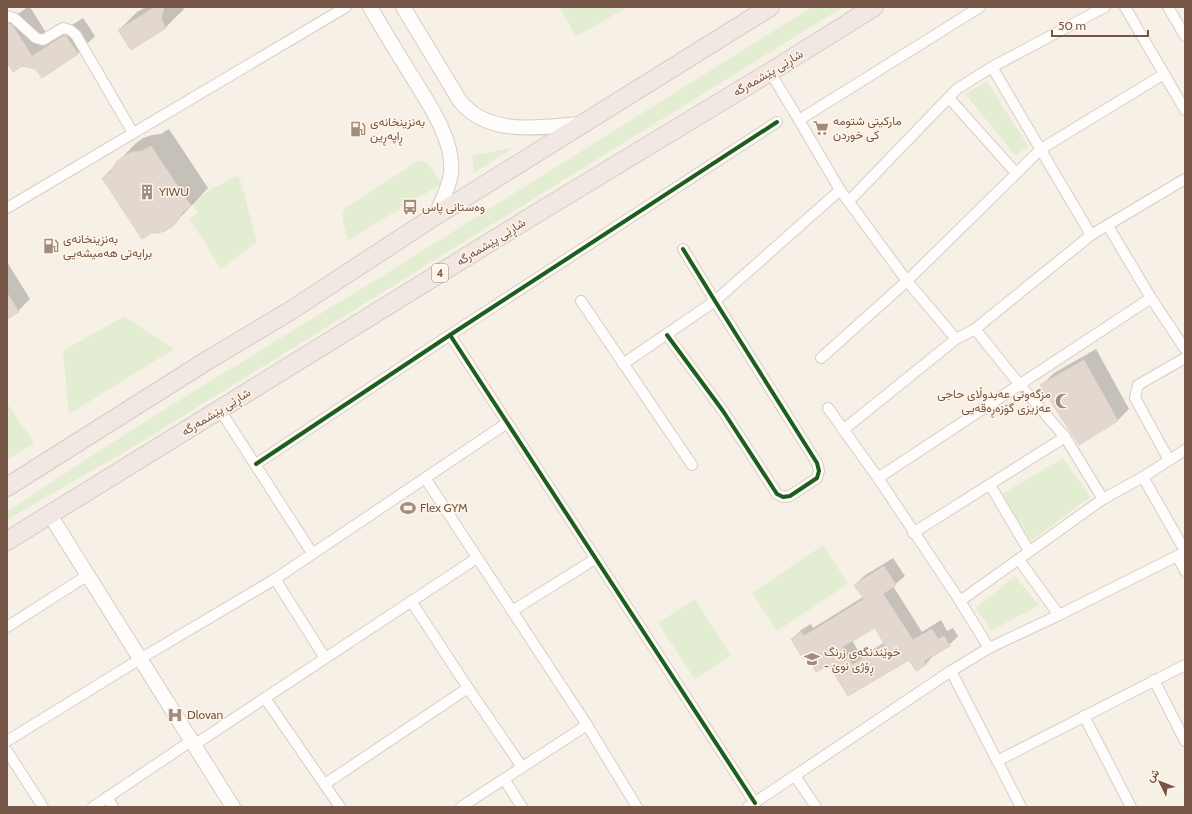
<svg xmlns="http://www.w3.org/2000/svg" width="1192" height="814" font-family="Cabin,Vazirmatn,sans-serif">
<rect width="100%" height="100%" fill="#f7f0e7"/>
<g fill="#e3edd1">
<path d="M560,7H627L576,37Z"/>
<path d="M812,7H843L136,445C93,471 49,494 7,520V512L102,449L194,391L379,278Z"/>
<path d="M987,81L1028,146L1016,156L965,94Z"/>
<path d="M513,148L474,173L472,156Z"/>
<path d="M418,161C430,161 436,175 441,184L348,240C346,231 339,217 345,208Z"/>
<path d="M235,176L240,179L257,242L221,269L189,218L198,213L191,201Z"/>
<path d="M124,316L174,349L69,414L63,351Z"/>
<path d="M9,406L34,443L7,460V407Z"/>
<path d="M1063,458L1090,497L1031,541L1002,494Z"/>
<path d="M823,545L848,584L777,631L752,593Z"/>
<path d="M1015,576L1039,605L991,631L976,608Z"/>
<path d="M695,599L731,656L695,679L658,623Z"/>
</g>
<g fill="#0003" fill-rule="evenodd">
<path d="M28,7H30L50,39L83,18L95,36L77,54L37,68L7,60V21Z"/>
<path d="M146,7H182L184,9L166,27L131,49L119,30L137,12Z"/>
<path d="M169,129L208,188L176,222L103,178L136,143L143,138L152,135L161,134Z"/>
<path d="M7,262L30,299L18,311L7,318Z"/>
<path d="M1096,349L1129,409L1117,421L1042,385L1054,373Z"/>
<path d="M893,558L905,576L893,586L922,632L941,620L947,631L953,628L958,636L949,645L934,654V655L925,665L909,659L848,695L829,663L808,655L792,639L801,630L811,624L813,628L863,597L855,585L864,576ZM875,627L884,643L861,656L852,640Z"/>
</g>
<g fill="#e3d8cf" stroke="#e0d3c9" fill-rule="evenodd">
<path d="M155,7H164L161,19L166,28L131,50L118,30Z"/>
<path d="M7,23L12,25L32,56L65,35L78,54L42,78L36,69L22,66L13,72L7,62Z"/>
<path d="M151,146L191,206L182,213L179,219L173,226L165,231L158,233H151L142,239L102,178L110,173L117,161L124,156L133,152L142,151Z"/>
<path d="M7,293L19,312L7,319Z"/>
<path d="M1084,360L1118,421L1079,445L1040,385Z"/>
<path d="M884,566L896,585L883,594L913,640L932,629L938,639L944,636L950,646L924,661L926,665L916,671L909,660L848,696L829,665L816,672L807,656L803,659L791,639L801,632L804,636L864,599L854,585ZM875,628L885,645L852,665L842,647Z"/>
</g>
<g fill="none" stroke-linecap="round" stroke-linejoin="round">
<defs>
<g id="street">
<path d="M1125,7L1185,110"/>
<path d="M1168,7L1185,36"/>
<path d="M7,16L14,18L36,38L43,40L63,28L70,30L76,35L133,133"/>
<path d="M992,67L1091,235"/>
<path d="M770,72L799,120L980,7"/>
<path d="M949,98L1016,173"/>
<path d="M799,120L840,190L907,281L956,339"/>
<path d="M849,201L957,89L992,67L1105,7"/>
<path d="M7,208L346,7"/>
<path d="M1108,226L1151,298L1185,349"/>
<path d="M581,301L692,465"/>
<path d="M975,329L1020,385L1065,437L1103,499"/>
<path d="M450,335L755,803"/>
<path d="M667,335L723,411L777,494L783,497L790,496L817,478L819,471L817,463L715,301L683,249"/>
<path d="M821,358L907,281L1041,149L1164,74"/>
<path d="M623,364L715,301L840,190"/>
<path d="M828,408L878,478L960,601L989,648"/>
<path d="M220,410L312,553"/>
<path d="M843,430L956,339L975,329L1091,235L1185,179"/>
<path d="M1169,460L1135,398L1138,385L1185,358"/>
<path d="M256,464L450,335L777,122"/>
<path d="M1143,477L1185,551"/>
<path d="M425,478L587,725L637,807"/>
<path d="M878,478L1151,298"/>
<path d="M990,485L1029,551"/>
<path d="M913,533L1065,437"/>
<path d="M1177,556L1185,571"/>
<path d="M1019,560L1059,615"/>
<path d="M411,601L468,688L522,767"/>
<path d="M960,601L1103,499L1143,477L1185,450"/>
<path d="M512,611L595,559"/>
<path d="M7,627L88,575"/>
<path d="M325,658L275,579L507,423"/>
<path d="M951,671L1021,807"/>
<path d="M1154,680L1185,741"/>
<path d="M265,698L340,807"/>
<path d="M1084,716L1131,807"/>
<path d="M7,741L140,659L275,579"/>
<path d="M194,745L477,558"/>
<path d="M7,751L43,807"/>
<path d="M997,761L1185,665"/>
<path d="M795,776L816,807"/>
<path d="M504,779L522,807"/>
<path d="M325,784L468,688"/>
<path d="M107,797L113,807"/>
<path d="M93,807L191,741"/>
<path d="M461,807L587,725"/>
<path d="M748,807L951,671L989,648L1059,615L1185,552"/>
</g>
<g id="secondary">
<path d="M370,7C382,28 395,49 408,70C425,98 455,139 451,173C449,188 441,203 435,216"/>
<path d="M403,7L460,101C489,137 541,127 581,124"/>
<path d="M50,515L233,807"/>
</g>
<g id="highway">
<path d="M7,487L208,360L290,311L435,216L770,7"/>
<path d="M7,541L534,215L770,72L874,7"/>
</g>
</defs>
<use href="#street" stroke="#d8cdc5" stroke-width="12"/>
<use href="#secondary" stroke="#d7ccc4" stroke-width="16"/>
<use href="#highway" stroke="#d5cbc4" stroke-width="20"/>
<use href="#street" stroke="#fefdfb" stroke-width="10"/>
<use href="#secondary" stroke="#fefdfb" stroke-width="14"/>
<use href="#highway" stroke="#f1e7e3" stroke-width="18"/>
<defs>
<g id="cycleway">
<path d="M450,335L755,803"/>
<path d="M667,335L723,411L777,494L783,497L790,496L817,478L819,471L817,463L715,301L683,249"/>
<path d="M256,464L450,335L777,122"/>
</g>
</defs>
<use href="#cycleway" stroke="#fff5e8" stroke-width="6"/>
<use href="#cycleway" stroke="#1b5e20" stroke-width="4"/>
</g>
<defs>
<symbol id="supermarket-bare" viewBox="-9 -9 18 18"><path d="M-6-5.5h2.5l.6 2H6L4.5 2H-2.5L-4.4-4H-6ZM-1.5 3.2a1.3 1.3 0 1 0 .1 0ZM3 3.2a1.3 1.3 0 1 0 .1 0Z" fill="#a28c7f" stroke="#fff5e8" stroke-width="2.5" paint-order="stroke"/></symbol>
<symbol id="fuel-bare" viewBox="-9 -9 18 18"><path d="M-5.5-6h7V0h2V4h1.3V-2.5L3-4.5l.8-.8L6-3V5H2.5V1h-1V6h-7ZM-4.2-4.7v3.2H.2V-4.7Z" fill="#a28c7f" stroke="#fff5e8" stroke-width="2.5" paint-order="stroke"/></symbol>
<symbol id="building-bare" viewBox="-9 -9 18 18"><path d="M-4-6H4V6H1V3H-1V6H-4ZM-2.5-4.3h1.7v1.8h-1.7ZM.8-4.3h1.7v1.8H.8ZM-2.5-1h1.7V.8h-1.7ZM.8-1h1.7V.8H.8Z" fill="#a28c7f" stroke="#fff5e8" stroke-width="2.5" paint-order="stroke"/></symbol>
<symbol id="bus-bare" viewBox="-9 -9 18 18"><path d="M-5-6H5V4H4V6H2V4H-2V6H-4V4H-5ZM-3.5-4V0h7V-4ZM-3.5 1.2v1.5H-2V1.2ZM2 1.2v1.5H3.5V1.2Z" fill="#a28c7f" stroke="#fff5e8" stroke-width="2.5" paint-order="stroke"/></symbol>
<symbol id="mosque-bare" viewBox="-9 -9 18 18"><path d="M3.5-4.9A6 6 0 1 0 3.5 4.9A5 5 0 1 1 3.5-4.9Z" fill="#a28c7f" stroke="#fff5e8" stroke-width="2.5" paint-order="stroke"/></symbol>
<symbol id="stadium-bare" viewBox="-9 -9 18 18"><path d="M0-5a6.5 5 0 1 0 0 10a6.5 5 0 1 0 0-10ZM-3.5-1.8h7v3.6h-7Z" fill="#a28c7f" stroke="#fff5e8" stroke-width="2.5" paint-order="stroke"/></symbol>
<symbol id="school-bare" viewBox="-9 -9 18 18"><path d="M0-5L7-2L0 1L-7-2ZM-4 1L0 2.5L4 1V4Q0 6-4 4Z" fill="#a28c7f" stroke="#fff5e8" stroke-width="2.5" paint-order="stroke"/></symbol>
<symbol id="hospital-bare" viewBox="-9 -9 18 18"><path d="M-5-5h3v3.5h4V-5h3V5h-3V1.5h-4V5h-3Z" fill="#a28c7f" stroke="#fff5e8" stroke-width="2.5" paint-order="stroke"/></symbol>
</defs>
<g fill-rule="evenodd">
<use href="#supermarket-bare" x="810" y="117" width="22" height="22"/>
<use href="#fuel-bare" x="347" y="118" width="22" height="22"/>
<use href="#building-bare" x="136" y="181" width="22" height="22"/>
<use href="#bus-bare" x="399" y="196" width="22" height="22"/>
<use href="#fuel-bare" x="40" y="235" width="22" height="22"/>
<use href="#mosque-bare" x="1052" y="390" width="22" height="22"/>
<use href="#stadium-bare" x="397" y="497" width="22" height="22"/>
<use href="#school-bare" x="801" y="648" width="22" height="22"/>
<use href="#hospital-bare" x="164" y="704" width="22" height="22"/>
</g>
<g text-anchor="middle" stroke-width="3" stroke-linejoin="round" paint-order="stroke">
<rect fill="#fff5e8" stroke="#9e8677" stroke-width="1" x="432" y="264" width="16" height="18" rx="3"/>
<g font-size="11" font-weight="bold" fill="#755647">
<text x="440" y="277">4</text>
</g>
<g font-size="12" fill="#755647" stroke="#fff5e8">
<text transform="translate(768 73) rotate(-31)" y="4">شاڕێی پێشمەرگە</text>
<text transform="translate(491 242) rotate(-32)" y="4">شاڕێی پێشمەرگە</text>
<text transform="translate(216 412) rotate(-32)" y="4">شاڕێی پێشمەرگە</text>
</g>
<g font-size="12" fill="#755647" stroke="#fff5e8" text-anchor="start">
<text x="833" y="125">مارکیتی شتومه<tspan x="833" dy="14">کی خوردن</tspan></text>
<text x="370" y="126">بەنزینخانەی<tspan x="370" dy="14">ڕاپەڕین</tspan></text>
<text x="159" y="196">YIWU</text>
<text x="422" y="211">وەستانی پاس</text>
<text x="63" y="243">بەنزینخانەی<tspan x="63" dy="14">برایەتی هەمیشەیی</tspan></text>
<text x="1051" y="398" text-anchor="end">مزگەوتی عەبدوڵای حاجی<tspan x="1051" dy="14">عەزیزی گۆزەڕەقەیی</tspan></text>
<text x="420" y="512">Flex GYM</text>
<text x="824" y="656">خوێندنگەی زرنگ<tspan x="824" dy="14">- ڕۆژی نوێ</tspan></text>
<text x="187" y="719">Dlovan</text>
</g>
</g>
<rect width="1192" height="814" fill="none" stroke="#755647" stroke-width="16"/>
<g transform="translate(1160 782) rotate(313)" stroke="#fff5e8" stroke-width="3" paint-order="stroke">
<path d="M0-3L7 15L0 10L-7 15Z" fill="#755647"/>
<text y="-6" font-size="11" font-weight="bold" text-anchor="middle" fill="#755647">ش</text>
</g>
<path d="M1052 30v6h96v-6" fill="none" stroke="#755647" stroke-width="2"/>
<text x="1058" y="30" font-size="12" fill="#755647" stroke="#fff5e8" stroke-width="3" paint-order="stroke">50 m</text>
</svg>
